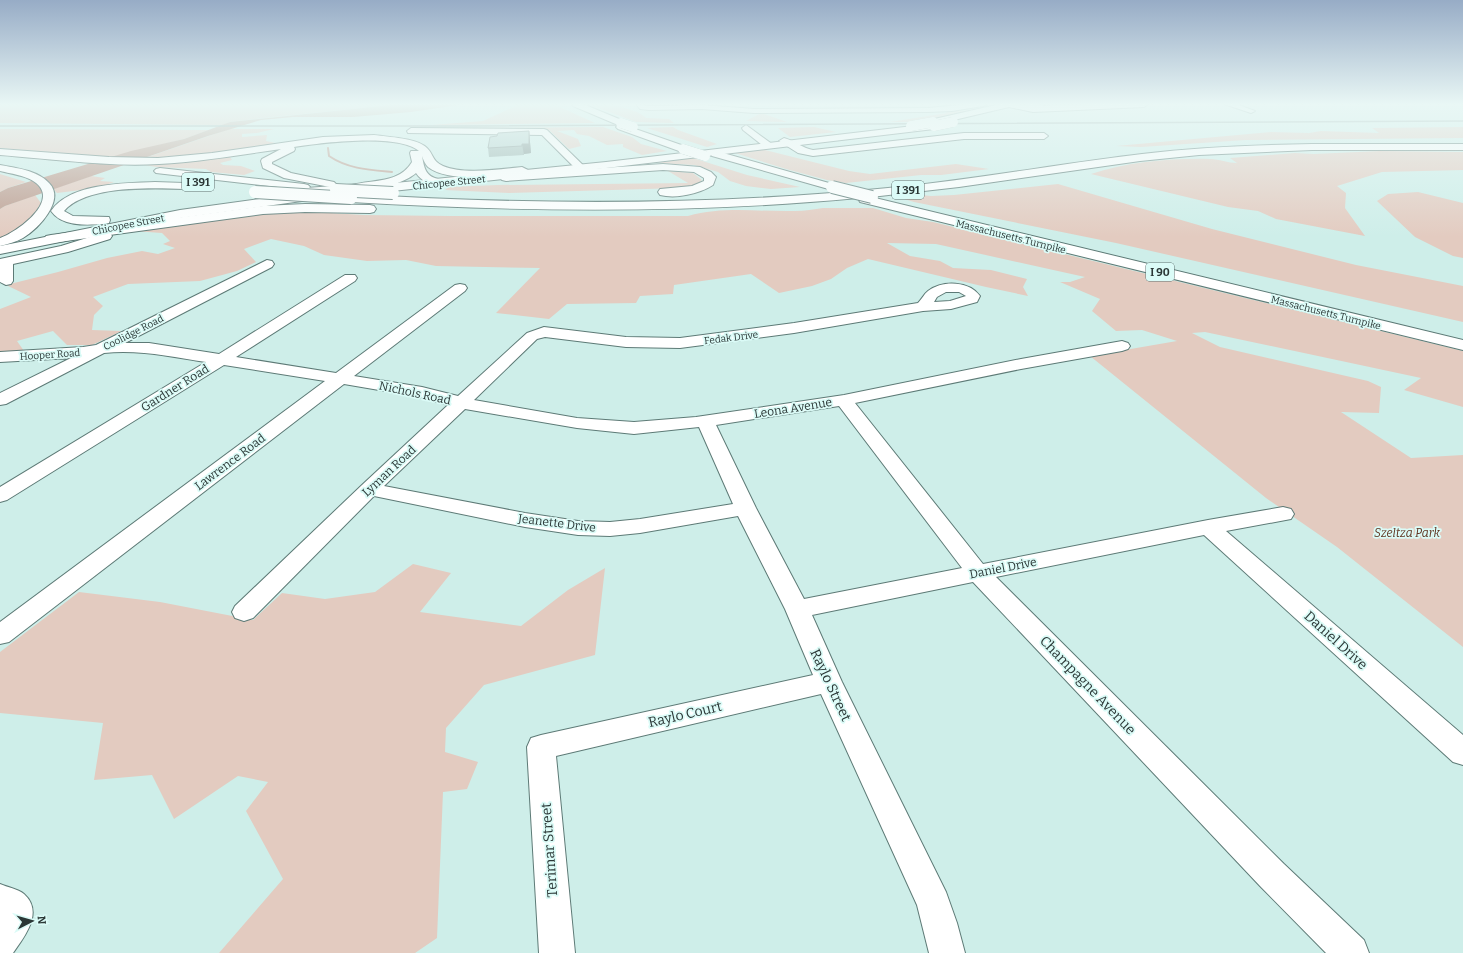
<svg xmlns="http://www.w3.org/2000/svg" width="1463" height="953" font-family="Bitter,serif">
<rect width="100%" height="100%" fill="#ceeee9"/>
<g fill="#e3cbc0">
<path d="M0,104H400L263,118L230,122L223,125L0,123Z"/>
<path d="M520,104H553L595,123L432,125L483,121Z"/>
<path d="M588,104C603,104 636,107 646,118L669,119L674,123L636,122Z"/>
<path d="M983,108L921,122H890L947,113L945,111H962Z"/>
<path d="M761,113L787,122L746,121Z"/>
<path d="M603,127L632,137L641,144L667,151L642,155L623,147V144L607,145L589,136L577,134L574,130L557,131L578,139L581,146L569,149L549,130H454V128Z"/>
<path d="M673,127L678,130L717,144L707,147L647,128Z"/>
<path d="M814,127L836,132L790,137L778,128Z"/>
<path d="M1463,127V138L1246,140L1141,147L1116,146L1271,132L1309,133L1321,131L1379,133L1372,128Z"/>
<path d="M0,129L209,130L184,139L112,157L0,148Z"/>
<path d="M229,129H274L257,133L242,134V137L267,135L266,141L280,144C235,152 188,158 142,159Z"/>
<path d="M761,149L849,171L870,174L956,164L989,169L941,175H921L846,183L827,180L786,169L735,153Z"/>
<path d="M1380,151L1463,152V170L1382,172L1337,186L1346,193L1345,208L1365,236L1276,219L1258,211L1228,207L1091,174C1127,162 1172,158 1210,159C1219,159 1228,163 1237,163L1230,158L1295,153L1314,154Z"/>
<path d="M230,157L232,160L220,163L223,165L241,166L255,171L244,175L211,172L206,169L156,167L145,165L149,163Z"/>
<path d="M693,158L747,175L800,187L771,189L746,186L730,181L718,172L694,165L656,163Z"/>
<path d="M668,171L693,173L702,180L696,185L680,188L509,193L445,190L449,187L497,185L688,183Z"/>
<path d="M0,174L26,182L8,188L0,192Z"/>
<path d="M91,176L105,178L100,181L114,182L98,188L57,193L53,189Z"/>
<path d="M1058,184L1212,229L1356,265L1463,286V322L1116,243L914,202L901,198L910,194L931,196L954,195Z"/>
<path d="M1418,192L1463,203V258L1453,256L1415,237L1377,201L1388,194Z"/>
<path d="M35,195L41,203L31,219L4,238L0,239V209L5,206Z"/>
<path d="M823,208H873L906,218L933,222L1463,351V407L1404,390L1421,378L1205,332L1192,333L1220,347L1368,381L1381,387L1379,413L1341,412L1411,458L1463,455V647L1337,547L1266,498L1090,356L1177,341L1142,330L1116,331L1092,311L1100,299L1060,282H1070L1085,277L936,244L887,243L910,256L940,261L953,268L991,270L1027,279L1023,287L1028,296L986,287L868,259L847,268L831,279L812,286L779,293L751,274L674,285L673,294L640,296L636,303L567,304L549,319L496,313L540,268L436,266L406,260L367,261L324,255L304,246L271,239L244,249L256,262L237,271L200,281L128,284L93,297L103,306L94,315L92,330L122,331L92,345H67L53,331L17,341L24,351L0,353V309L31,297L6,285L58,272L107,258L142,251L158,254L175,248L163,244L170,241L162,233L134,231L253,214L297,211L364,215L450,216H688C723,206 760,212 795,211C805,211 814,209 823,208Z"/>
<path d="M413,564L451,573L420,612L521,626L568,590L605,568L595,655L484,685L446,728L445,752L478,762L467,789L443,792L437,938L415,953H219L283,879L246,811L268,782L238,776L174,819L152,775L94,780L103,723L0,713V652L79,592L160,602L253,620L282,593L325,599L375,592Z"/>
</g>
<path fill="#be9f92" d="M400,104H465L411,112L353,117H293L261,120L208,136L5,206L0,209V192L8,188L131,151L184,139L230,122Z"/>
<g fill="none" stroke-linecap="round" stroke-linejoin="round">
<path stroke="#be9f92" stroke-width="2" d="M328,148L329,156C348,169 370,170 392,172"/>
<defs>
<g id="minor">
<path d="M636,104L649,106L702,105L754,109L928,108L969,104H987L983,106L952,111L928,112L754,113L702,109L649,110L640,109Z"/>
<path d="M1024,104H1039L1047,107L1043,109L1025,106Z"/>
<path d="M1224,104H1236L1255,111L1251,113Z"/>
<path d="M746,125L772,144L774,146L772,148H766L743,130L742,128Z"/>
<path d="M411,128L544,129L547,130L586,168L581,171L577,170L542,135L408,133L407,131Z"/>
<path d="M964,133H1044L1048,136L1044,139H964L813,156L798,153L779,141L784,138C795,141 802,148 813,150Z"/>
<path d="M106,232L110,233L112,236L110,239L68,252L13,264V281L11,284L6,285L0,282V259L61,246Z"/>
<path d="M267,260L272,261L274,264L272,267L125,343H149L219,354L345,275H355L357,278L355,281L236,357L336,373L455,285L460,284L465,285L467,288L465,291L354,376L422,387L458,396L527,333L544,327L626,337L680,338L794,323L918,303C922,299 924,294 928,291C943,280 969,281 980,296L977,302L951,309L923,311L794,333L680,348L626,347L545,337L537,339L474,400L577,418L634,422L696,417L844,395L1021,359L1122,341L1128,343L1130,346L1128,349L1122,351L1021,369L855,403L983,564L1208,520L1283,507L1291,509L1294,514L1291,519L1226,531L1463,735V765L1453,762L1204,535L996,577L1284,864L1364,940L1369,953H1326L1260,886L973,582L812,615L842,682L946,892L957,923L965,953H929L917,905L821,694L556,756L575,953H539L527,747L531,738L541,735L813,675L785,609L738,516L640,533L610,536L578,535L525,527L374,496L253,618L244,621L235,618L232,612L235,606L362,485L448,405L420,397L344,384L9,642L0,644V622L325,381L224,365L7,500L0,502V487L206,362C172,357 138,349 104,353L6,404L0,405V393L71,358L0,362V352L83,347L96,345ZM946,292H959L966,296L950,301L934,302L937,297ZM839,406L962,568L804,599L756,508L716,425ZM465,409L577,428L634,434L699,427L733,504L640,519L610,522L578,521L525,513L384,486Z"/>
<path d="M0,884C7,887 18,889 24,894C44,912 25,936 13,953H0Z"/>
</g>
<path id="major" d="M1000,104H1016L1033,106L1089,104H1148L1144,107L1033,112L1009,107L937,124L939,126L934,129L606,168L365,194L360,191L314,195L313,199L309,200L180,218L0,254V246L180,210L289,195L287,193L289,190L293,189L360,184L365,186L606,162L930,124L928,122L930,120Z"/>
<g id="highway">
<path d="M572,104H583L624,121L626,123L624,125L687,147L688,149L683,152L679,151L618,129L616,127L618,125L573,106Z"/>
<path d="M374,135C388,137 418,138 427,148C434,155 432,161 443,166C464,175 499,169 522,167L528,170L526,172L512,174L663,164L700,167L711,172L716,177L713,185C699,194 676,199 660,195L658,192L660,189L692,186L704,181V178L694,172L663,170L506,181L502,180L500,178L505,175C484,177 446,181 428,167C425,164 423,159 422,156C424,167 425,176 438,179C442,180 444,180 447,183L445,185C434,188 422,182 416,173C404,184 368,193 352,189L350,187L352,185C373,179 399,184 412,162L410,153L411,151H419C397,133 321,143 294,147L295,149L294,151L272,162V164L291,173L334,182L336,184L334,186L330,187L284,178L263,168L261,161L262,159L281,149C240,155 200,162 159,164C107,167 52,159 0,155V149L109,157L158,158L212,153L323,137Z"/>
<path d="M1312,144H1463V150H1312L1199,155L1140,161L959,187L871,197L1463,340V350L860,202L858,198C690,214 520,212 351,202L347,201L345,198L347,195L351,194C530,205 709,206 888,188C973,180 1057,164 1142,154C1199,147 1255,145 1312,144Z"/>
<path d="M716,151L836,185L838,187L836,189L832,190L712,156L711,154Z"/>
<path d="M0,165C16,168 37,170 49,183C66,200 38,229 23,238C16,242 8,244 0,246V238C15,233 54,206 40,187C32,176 12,174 0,171Z"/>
<path d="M160,168L304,184L308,185L310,187L308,189L304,190L156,173L154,171L156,169Z"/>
<path d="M155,182L184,183L188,184L190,186L188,188L184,189C152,188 87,185 64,211L73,216L109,217L110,220L109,223L104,224C86,225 62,227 51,211C70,183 124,183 155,182Z"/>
<path d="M305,204L370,205L374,206L376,209L374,212L370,213L305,212L263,214L51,243L46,242L44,239L46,236L51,235L263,206Z"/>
</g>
</defs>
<use href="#minor" stroke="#5d7a76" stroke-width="2"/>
<use href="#major" stroke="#5d7a76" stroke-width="2"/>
<use href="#highway" stroke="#5d7a76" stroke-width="2"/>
<use href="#minor" fill="#fff" fill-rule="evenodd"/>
<use href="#major" fill="#fff" fill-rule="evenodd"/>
<use href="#highway" fill="#fff" fill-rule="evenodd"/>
<path stroke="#849b98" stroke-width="1.5" d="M0,126H467L1463,121"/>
<defs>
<g id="major-bridge">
<path d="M911,126L933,122"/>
<path d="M934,126L953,122"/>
</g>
<g id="highway-bridge-far1">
<path d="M621,123L633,127"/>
<path d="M683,149L705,156"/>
</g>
<g id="highway-bridge">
<path d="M832,187L872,197"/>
<path d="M336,190L393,193"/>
<path d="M255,192L351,198"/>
</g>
</defs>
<use href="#major-bridge" stroke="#5d7a76" stroke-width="10" stroke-linecap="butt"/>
<use href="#highway-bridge-far1" stroke="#5d7a76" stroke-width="10" stroke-linecap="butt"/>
<use href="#highway-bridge" stroke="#5d7a76" stroke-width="14" stroke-linecap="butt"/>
<use href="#major-bridge" stroke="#fff" stroke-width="10"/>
<use href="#highway-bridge-far1" stroke="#fff" stroke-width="10"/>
<use href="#highway-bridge" stroke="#fff" stroke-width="12"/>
</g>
<path fill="#98b3af" d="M529,131L531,153L524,154V155L489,157L488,148L497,136Z"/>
<path fill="#7c928f" d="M529,131L531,153L524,154V155L522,144Z"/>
<path fill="#b1d0cc" stroke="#7c928f" d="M529,131V144H522V146L488,148L490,137L497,136L498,133Z"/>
<linearGradient id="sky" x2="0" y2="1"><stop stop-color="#97acc6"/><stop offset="0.44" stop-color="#e9f7f5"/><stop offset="1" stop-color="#e9f7f5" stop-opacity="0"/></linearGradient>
<rect width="1463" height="237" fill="url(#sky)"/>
<g text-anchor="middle" stroke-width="3.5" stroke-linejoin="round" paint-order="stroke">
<g font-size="10" fill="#2b3736" stroke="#dbfbf7">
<text transform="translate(449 182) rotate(-6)" y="4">Chicopee Street</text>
<text transform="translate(128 224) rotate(-11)" y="4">Chicopee Street</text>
<text transform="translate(1011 236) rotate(14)" y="4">Massachusetts Turnpike</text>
<text transform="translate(1326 312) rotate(14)" y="4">Massachusetts Turnpike</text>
<text transform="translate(133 332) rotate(-27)" y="4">Coolidge Road</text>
<text transform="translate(731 337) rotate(-7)" y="4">Fedak Drive</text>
<text transform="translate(50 354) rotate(-4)" y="4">Hooper Road</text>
</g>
<g fill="#dbfbf7" stroke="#607270" stroke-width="1">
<rect x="182" y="173" width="32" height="18" rx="3"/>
<rect x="892" y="181" width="32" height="18" rx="3"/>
<rect x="1146" y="263" width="28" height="18" rx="3"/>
</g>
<g font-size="11" font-weight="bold" fill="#2b3736">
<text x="198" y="186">I 391</text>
<text x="908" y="194">I 391</text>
<text x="1160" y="276">I 90</text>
</g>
<g font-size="12" fill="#2b3736" stroke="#dbfbf7">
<text transform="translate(175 388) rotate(-32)" y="4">Gardner Road</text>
<text transform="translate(415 393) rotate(12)" y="4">Nichols Road</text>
<text transform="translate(793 408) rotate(-9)" y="4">Leona Avenue</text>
<text transform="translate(230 462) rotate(-37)" y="4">Lawrence Road</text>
<text transform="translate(389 471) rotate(-43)" y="4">Lyman Road</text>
<text transform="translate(557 523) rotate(7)" y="4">Jeanette Drive</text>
<text transform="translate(1003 568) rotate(-11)" y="4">Daniel Drive</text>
</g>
<g font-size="12" font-style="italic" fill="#5f331f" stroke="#dbfbf7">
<text x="1407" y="537">Szeltza Park</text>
</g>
<g font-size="14" fill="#2b3736" stroke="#dbfbf7">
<text transform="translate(1336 640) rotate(42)" y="5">Daniel Drive</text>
<text transform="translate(831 685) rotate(65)" y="5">Raylo Street</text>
<text transform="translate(1088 685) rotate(46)" y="5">Champagne Avenue</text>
<text transform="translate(685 714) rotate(-13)" y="5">Raylo Court</text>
<text transform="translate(549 850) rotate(-94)" y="5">Terimar Street</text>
</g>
</g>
<g transform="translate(32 921) rotate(84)" stroke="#dbfbf7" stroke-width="3" paint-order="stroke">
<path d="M0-3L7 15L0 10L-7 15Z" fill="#2b3736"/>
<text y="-6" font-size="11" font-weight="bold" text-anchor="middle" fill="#2b3736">N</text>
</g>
</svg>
